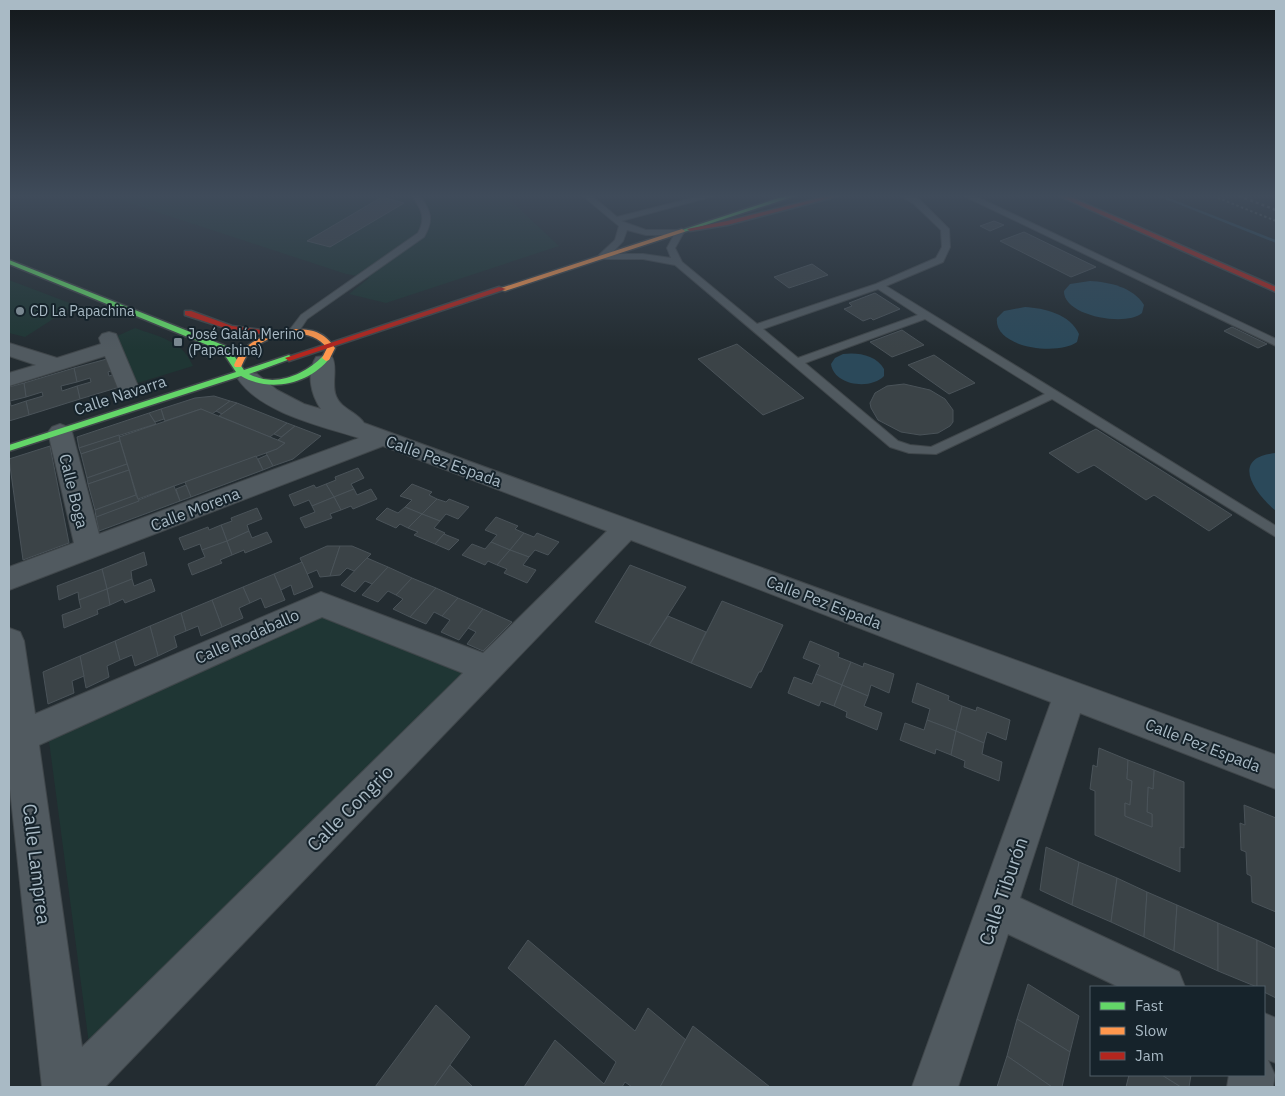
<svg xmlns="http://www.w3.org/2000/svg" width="1285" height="1096" font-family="'IBM Plex Sans',sans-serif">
<rect width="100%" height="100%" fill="#232c31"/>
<g fill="#1f3634">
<path d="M108,196H506L559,246L386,303L349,294L369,278L346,274Z"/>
<path d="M9,280L75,305L25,337L9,333Z"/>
<path d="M135,328C159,337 182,340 193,366L131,385L115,337Z"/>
<path d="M318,616L467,673L89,1044L49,741Z"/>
</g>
<g fill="#2b495a">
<path d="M1090,281C1109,282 1133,287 1144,305L1142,313C1126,327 1063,316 1064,291L1070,284Z"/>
<path d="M1025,307C1044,308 1070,314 1079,334L1077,342C1058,356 993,348 997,318L1004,311Z"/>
<path d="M843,354C858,352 876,355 884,369V376C871,390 834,386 831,364L835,358Z"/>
<path d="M1276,453V511C1254,493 1229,457 1276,453Z"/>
</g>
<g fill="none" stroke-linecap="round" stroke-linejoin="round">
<path fill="#2b495a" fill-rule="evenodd" d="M1158,196H1164L1276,240V243Z"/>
</g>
<g fill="#3b4347" stroke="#4a5359">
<path d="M382,197L404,203L330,247L307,241Z"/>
<path d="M994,221L1004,225L990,231L980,226Z"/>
<path d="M1024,232L1096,267L1071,277L1000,241Z"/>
<path d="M812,264L828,275L789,288L774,277Z"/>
<path d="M875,293L900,309L873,320L871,318L863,321L844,309L852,306L849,303Z"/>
<path d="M1232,327L1267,344L1258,348L1224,331Z"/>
<path d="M902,330L924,345L892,357L870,342Z"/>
<path d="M737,344L804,398L763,415L698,359Z"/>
<path d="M934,355L975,383L949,394L908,365Z"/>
<path d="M114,357L118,369L108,372L109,376L119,373L123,386L80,399L77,386L91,382L90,378L77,382L74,368Z"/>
<path d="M74,368L77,382L61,386L62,391L77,386L80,399L29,415L26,401L43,396L42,392L26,397L24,383Z"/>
<path d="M24,383L26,397L10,401L11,406L26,401L29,415L9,421V387Z"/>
<path d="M904,384L930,390L945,399L953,410V422L950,426L938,433L920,435L901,432L878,420L871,408L870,403L875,393L887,386Z"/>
<path d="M214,396L230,401L212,414L201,409L165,421L161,409L195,398Z"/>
<path d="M230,401L237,403L222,414L216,411Z"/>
<path d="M237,403L287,423L270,437L219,416Z"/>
<path d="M161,409L164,419L155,422L149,413Z"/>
<path d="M201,409L285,443L277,449L138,499L119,437Z"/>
<path d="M149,413L156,424L79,448L77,437Z"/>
<path d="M287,423L295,426L281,437L274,434Z"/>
<path d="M295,426L321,436L293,459L273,466L266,453L277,449L285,443L278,440Z"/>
<path d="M1096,429L1232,515L1209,531L1154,495L1146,500L1094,465L1078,473L1049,453Z"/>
<path d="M119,435L120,441L81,454L79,448Z"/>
<path d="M120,441L127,464L87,478L81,454Z"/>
<path d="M50,446L69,543L23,560L9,459Z"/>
<path d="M267,455L273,466L263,470L258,459Z"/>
<path d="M256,456L263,470L191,497L185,482Z"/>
<path d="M127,464L129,470L88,484L87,478Z"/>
<path d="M358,468L364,478L351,484L354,489L334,497L326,484L336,480L335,477Z"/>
<path d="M129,470L136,495L95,510L88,484Z"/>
<path d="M326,484L334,497L312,506L309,500L294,506L289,495L314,485L316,488Z"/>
<path d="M412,484L432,492L429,495L437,499L422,514L405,507L412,500L400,496Z"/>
<path d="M186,485L191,497L180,501L176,489Z"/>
<path d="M174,486L180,501L99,531L96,517Z"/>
<path d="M354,489L357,495L371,489L377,499L353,509L351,506L341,510L334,497Z"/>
<path d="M136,495L139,501L96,517L95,510Z"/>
<path d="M334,497L341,510L330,514L332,518L305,528L300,518L315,512L312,506Z"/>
<path d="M437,499L446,502L449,499L469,507L458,519L446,514L440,521L422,514Z"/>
<path d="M405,507L422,514L408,528L400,524L396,528L376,519L387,508L398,513Z"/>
<path d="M257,508L262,519L247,525L249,531L227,541L221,525L232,521L231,518Z"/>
<path d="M422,514L440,521L434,528L445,533L435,544L414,535L418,532L408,528Z"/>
<path d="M496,517L518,526L515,529L524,533L510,550L491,542L497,535L485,530Z"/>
<path d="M221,525L227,541L202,550L200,544L184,550L179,538L208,527L209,530Z"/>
<path d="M249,531L252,538L267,532L272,542L245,553L244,550L232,555L227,541Z"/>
<path d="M524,533L534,537L537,533L559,542L548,555L535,550L529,557L510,550Z"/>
<path d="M444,534L459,540L449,550L435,544Z"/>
<path d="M227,541L232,555L220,560L222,563L192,575L188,564L205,557L202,550Z"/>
<path d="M491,542L510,550L497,565L488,561L485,565L462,555L472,544L485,549Z"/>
<path d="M327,546H340L330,576L320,577L317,570L307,574L300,558Z"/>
<path d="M340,546H352L371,554L354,571L347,568L340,575L330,576Z"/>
<path d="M510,550L529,557L523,565L536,570L527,583L504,573L507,569L497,565Z"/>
<path d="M144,552L147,565L131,571L132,579L107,589L102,569Z"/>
<path d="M367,558L388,567L372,584L365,581L355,592L341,585Z"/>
<path d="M302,562L313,587L294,595L291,585L281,590L274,574Z"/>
<path d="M630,565L686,587L649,645L595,622Z"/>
<path d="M388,567L412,578L396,595L388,591L378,602L362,595Z"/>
<path d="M102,569L107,589L79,600L78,592L59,600L57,586Z"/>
<path d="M274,574L285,600L265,608L261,598L250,603L243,587Z"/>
<path d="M412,578L436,588L410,617L393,609L403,599L396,595Z"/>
<path d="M132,579L134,586L151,579L155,591L125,603L123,599L110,605L107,589Z"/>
<path d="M243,587L250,603L239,608L243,618L222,627L212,600Z"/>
<path d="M436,588L458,598L442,616L434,612L426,624L410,617Z"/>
<path d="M107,589L110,605L97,610L98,614L64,628L62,615L81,608L79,600Z"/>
<path d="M458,598L483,609L459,640L441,632L450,620L442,616Z"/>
<path d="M212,600L222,627L201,636L198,626L186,631L181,613Z"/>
<path d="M722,601L783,625L761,672H759L751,688L691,663Z"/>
<path d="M483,609L512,622L483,651L467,644L476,632L468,628Z"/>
<path d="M181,613L186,631L174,636L177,647L158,656L150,626Z"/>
<path d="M668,616L706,632L691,663L649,645Z"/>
<path d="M150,626L158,656L135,666L132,655L120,660L115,641Z"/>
<path d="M115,641L120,660L107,666L109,677L86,688L80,656Z"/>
<path d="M810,641L839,653L838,657L851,662L842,685L816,674L820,665L803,658Z"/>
<path d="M80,656L84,676L72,681L74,693L48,704L43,672Z"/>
<path d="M851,662L863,667L864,663L894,674L889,693L871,685L868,696L842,685Z"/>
<path d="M816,674L842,685L834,706L821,701L819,706L788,693L794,677L812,684Z"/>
<path d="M917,683L949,696L948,700L962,706L956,731L927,720L930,709L912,702Z"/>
<path d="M842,685L868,696L864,706L882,713L877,730L846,717L847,712L834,706Z"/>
<path d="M962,706L976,711L977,707L1010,720L1006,740L987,732L984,743L956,731Z"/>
<path d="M927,720L956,731L951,755L936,749L935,754L900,740L905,723L924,730Z"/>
<path d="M956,731L984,743L982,754L1002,762L999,781L964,767L965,761L951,755Z"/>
<path d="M1099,748L1128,760L1127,779L1132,781L1130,805L1125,803V816L1152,827V814L1147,812L1148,787L1153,789L1154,770L1184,782V848L1180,847V872L1095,835V791L1090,789L1093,765L1097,767Z"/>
<path d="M1128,760L1154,770L1153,789L1148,787L1147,812L1152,814V827L1125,816V803L1130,805L1132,781L1127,779Z"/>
<path d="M1244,805L1276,818V912L1252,902L1251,876L1247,874L1246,852L1241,850L1240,823L1245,825Z"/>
<path d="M1046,847L1079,862L1072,905L1040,890Z"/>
<path d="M1079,862L1117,878L1111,922L1072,905Z"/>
<path d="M1117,878L1147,892L1144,937L1111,922Z"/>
<path d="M1147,892L1177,905L1174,951L1144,937Z"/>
<path d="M1177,905L1218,923V971L1174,951Z"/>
<path d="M1218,923L1257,940V987L1218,971Z"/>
<path d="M528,940L635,1031L648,1008L686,1040L660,1087H632L625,1082L622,1087H524L555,1040L604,1084L616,1062L508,968Z"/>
<path d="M1257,940L1276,949V998L1264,992V987H1257Z"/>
<path d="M1028,984L1079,1016L1070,1052L1017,1019Z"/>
<path d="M436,1005L470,1037L434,1087H375Z"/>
<path d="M1017,1019L1070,1052L1062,1087H1052L1007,1056Z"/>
<path d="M693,1026L770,1087H660Z"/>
<path d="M1007,1056L1052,1087H997Z"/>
<path d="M450,1065L473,1087H434Z"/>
<path d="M1129,1075H1162L1181,1087H1126Z"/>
<path d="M1162,1075H1191L1189,1087H1181Z"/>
</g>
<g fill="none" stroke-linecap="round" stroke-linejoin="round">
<defs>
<g id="lane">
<path d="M412,196H420C431,211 434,220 424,237L307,319L297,334H289L288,332L301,315L418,233C426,218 422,210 412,196Z"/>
<path d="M583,196H592L617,217L700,196H714L621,221L646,230H683L684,232L675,248L682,262L757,324L876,284L936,258L942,247L941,230L914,204L901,196H911L920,200L949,229L950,247L943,262L886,286L1276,526V537L1052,399L936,454L909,453L890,447L675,265L643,259H599V255L615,240L619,226ZM627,230L646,235H674L667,248L671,258L643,254H611L623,241ZM878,289L918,315L798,358L763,329ZM925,319L1045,394L931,447L910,445L898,441L805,363Z"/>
<path d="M964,196H975L1276,339V346Z"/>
</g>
<g id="street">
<path d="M109,332L116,334L140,391L137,396L129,398L121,396L105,356L9,386V373L36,365L9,356V343L57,358L101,344L99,338L102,334Z"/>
<path d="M324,356L332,357C338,367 331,384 336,396C341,409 357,412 364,423L1276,755V789L1080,713L1020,898L1179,972L1185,987H1119L1008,934L958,1087H912L1051,702L631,540L105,1087H42L9,780V628L20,632L24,641L35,714L321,592L483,653L607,531L383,446L9,590V567L74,543L48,432L52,427L60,424L68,427L72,432L99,534L359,438C322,426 261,413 238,379L241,374L249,372L257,374L277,390L304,404L321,409C311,395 306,373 316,357ZM322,617L463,673L82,1047L39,745Z"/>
<path d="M1264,1013L1276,1018V1063L1268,1060L1275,1075L1273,1087H1227L1229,1075H1264Z"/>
</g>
<g id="fast">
<path d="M785,196H795L684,232L679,231Z"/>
<path d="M9,260L228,347L244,370L289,355L293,358L249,374C275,388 304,375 323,356L326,355L330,358C309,384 270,393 241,376L9,451V445L236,372L222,351L9,264Z"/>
</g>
<g id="slow">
<path d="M682,229L685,231L684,232L505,291L498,289Z"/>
<path d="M293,329C313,329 324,332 335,348L329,360L326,361L322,358L327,348C310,325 270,333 251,350C246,355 244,361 241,367H235L234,365C244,340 268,333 293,329Z"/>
</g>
<g id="jam">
<path d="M827,196H838L727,225L690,231L687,229L727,221Z"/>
<path d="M1059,196H1068L1276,287V292Z"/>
<path d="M499,287L506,289L292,360L289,361L285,358Z"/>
<path d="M185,311H191L232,326L277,332L281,334L277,336L231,330L185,315Z"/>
</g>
</defs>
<use href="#lane" stroke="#40474b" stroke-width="2"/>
<use href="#street" stroke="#40474b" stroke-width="2"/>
<use href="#fast" stroke="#40474b" stroke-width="3"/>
<use href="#slow" stroke="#40474b" stroke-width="3"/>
<use href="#jam" stroke="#40474b" stroke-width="3"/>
<path stroke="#545e62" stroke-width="2" stroke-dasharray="2.5 2.5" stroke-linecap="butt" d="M1213,196L1276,221"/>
<use href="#lane" fill="#515a60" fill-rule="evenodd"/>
<use href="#street" fill="#515a60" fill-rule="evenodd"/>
<use href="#fast" fill="#63d668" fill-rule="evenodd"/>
<use href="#slow" fill="#ff974d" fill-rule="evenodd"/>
<use href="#jam" fill="#b3261e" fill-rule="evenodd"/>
<path stroke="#555d63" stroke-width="2.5" stroke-dasharray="3 3" stroke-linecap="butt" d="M1239,196L1276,210"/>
</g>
<linearGradient id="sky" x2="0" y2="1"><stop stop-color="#13181b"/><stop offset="0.56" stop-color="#3f4b5a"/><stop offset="1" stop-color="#3f4b5a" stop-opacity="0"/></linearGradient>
<rect width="1285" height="350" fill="url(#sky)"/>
<g fill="#7a8891" stroke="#16232b" stroke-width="2">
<circle cx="20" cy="311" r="5"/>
<rect x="173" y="337" width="10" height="10" rx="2.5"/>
</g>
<g text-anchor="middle" stroke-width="4" stroke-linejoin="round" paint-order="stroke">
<g font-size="14" fill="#a9bac5" stroke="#16232b" text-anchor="start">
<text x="30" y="316">CD La Papachina</text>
<text x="188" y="339">José Galán Merino<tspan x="188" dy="16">(Papachina)</tspan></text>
</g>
<g font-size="16" fill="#a9bac5" stroke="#16232b">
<text transform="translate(120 395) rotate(-18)" y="6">Calle Navarra</text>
<text transform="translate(444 461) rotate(20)" y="6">Calle Pez Espada</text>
<text transform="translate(74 491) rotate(76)" y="6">Calle Boga</text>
<text transform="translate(195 509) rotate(-21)" y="6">Calle Morena</text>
<text transform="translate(824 602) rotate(21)" y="6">Calle Pez Espada</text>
<text transform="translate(247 636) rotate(-24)" y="6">Calle Rodaballo</text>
<text transform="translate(1203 745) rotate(21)" y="6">Calle Pez Espada</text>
</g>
<g font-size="19" fill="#a9bac5" stroke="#16232b">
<text transform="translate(350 808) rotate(-45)" y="7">Calle Congrio</text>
<text transform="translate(37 864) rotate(83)" y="7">Calle Lamprea</text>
<text transform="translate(1003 891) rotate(-71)" y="7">Calle Tiburón</text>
</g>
</g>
<rect width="1285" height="1096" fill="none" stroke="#a9bac5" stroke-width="20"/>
<rect x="1090" y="986" width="175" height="90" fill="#16232b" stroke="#515f69"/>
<rect x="1100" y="1002" width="25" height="8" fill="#63d668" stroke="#515f69"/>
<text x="1135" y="1011" font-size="15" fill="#a9bac5">Fast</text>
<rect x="1100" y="1027" width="25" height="8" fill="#ff974d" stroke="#515f69"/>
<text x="1135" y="1036" font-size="15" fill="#a9bac5">Slow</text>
<rect x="1100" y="1052" width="25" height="8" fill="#b3261e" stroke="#515f69"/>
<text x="1135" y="1061" font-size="15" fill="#a9bac5">Jam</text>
</svg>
